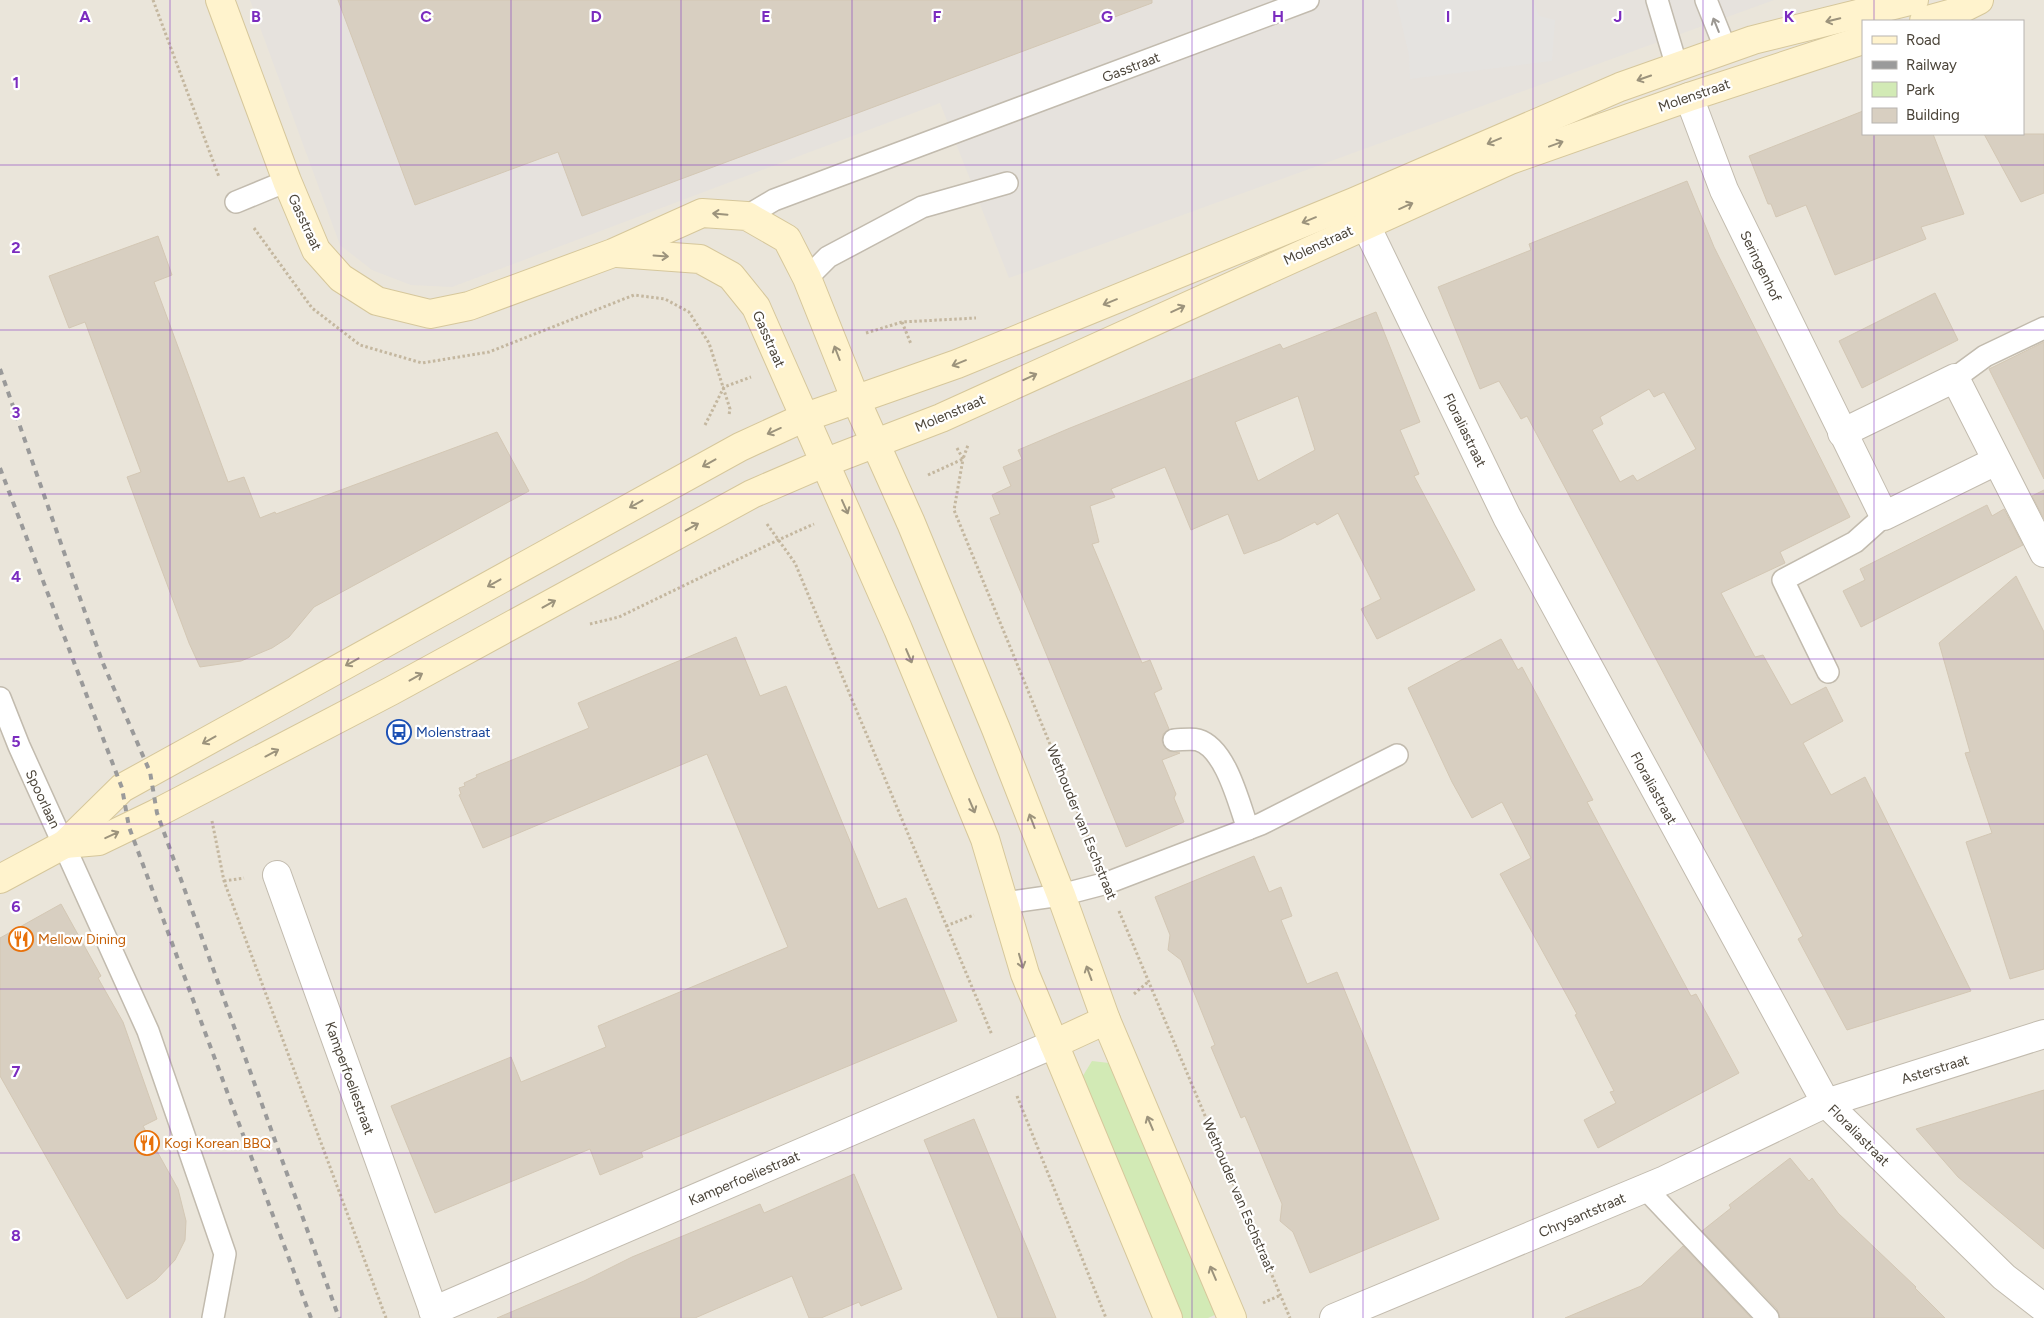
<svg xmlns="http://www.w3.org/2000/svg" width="2044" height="1318" font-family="Figtree,sans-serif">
<rect width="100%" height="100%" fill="#f6f3ec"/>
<path fill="#eae5da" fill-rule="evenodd" d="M0,0H2044V1318H0ZM1863,21H2023V134H1863Z"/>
<path fill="#e6e2dd" d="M250,0H1774L1009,278L940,103L452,287L411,285L372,270L340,245Z"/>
<path fill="#d2eab5" d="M1092,1061L1109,1063L1217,1314L1208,1318H1179L1081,1079Z"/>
<path fill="#e5e3e0" d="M1396,0H1533L1539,16L1555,20L1552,61L1410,79L1409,55Z"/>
<g fill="#d8cfc1" stroke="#d3c7b4" fill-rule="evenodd">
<path d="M338,0H1152V3L582,216L558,152L415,205Z"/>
<path d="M1863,111V134H1933L1964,214L1921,227L1926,239L1835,275L1806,205L1776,217L1771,204H1768L1749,156Z"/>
<path d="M1984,134H2044V193L2021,202Z"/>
<path d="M1687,181L1714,247L1850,517L1780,552L1785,563L1721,593L1755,657L1763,655L1791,705L1826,687L1843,721L1803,743L1831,795L1865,777L1971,991L1847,1030L1798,939L1803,936L1527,416L1521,419L1499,381L1480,389L1438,287L1531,250L1529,244ZM1649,389L1654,397L1664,392L1696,449L1637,481L1633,475L1620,482L1592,430L1603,424L1600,417Z"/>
<path d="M158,236L172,275L154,282L228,482L244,477L260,518L275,512L276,514L497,432L529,491L314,607L289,637L272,648L241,661L200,667L189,643L127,477L141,472L85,322L69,328L49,276Z"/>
<path d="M1935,293L1958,340L1862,388L1839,341Z"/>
<path d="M1376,312L1420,422L1400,430L1419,474L1414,476L1475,590L1377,639L1361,609L1381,599L1338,513L1317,525L1315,522L1280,540L1244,554L1228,514L1191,530L1165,467L1111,489L1115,497L1090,506L1099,542L1092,544L1142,663L1150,660L1162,689L1154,693L1169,729L1163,734L1162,741L1168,751L1180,753L1162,760L1176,794L1174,798L1184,822L1126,847L990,518L1000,514L992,495L1011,486L1003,467L1022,459L1018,450L1070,428L1280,344L1283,349ZM1298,396L1315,450L1258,481L1235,422Z"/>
<path d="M2044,342V479L1989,369Z"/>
<path d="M2044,490V519L2032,496Z"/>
<path d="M1987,505L1992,516L2004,509L2023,545L1861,627L1843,591L1865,580L1860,569Z"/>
<path d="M2016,576L2044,632V969L2010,979L1966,842L1992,833L1965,753L1970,752L1939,643Z"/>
<path d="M736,637L760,696L786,686L878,909L906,898L957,1021L641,1152L643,1157L600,1175L590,1149L435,1213L391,1106L511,1057L521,1082L606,1047L598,1026L788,947L707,754L483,848L459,795L461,794L459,788L465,786L464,783L477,777L476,775L589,728L578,703Z"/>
<path d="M1501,639L1518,670L1522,667L1593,800L1587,802L1656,931L1691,996L1696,994L1739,1073L1598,1148L1584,1120L1616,1103L1610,1092L1614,1091L1575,1015L1577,1014L1500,874L1531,858L1502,802L1472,818L1452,782L1408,688Z"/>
<path d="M1254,856L1269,892L1281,887L1292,916L1281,920L1307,984L1337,972L1439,1219L1310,1273L1293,1232L1280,1221L1282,1204L1245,1116L1241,1118L1211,1047L1215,1045L1181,960L1168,950L1170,935L1155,897Z"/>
<path d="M61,904L101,976L98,978L123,1022L157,1119L143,1126L178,1189L186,1221L185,1240L175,1260L156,1280L127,1299L0,1076V938Z"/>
<path d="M2044,1090V1249L1958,1177L1916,1129Z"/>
<path d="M974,1119L1056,1318H998L924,1140Z"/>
<path d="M1790,1158L1809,1181L1812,1178L1838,1213L1916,1287L1915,1288L1945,1318H1780L1777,1309L1702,1231L1731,1208L1729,1205Z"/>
<path d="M854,1174L902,1289L861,1306L859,1302L821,1318H809L792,1276L695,1318H497L584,1281L632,1257L760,1204L764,1213Z"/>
<path d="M1683,1246L1751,1318H1565L1641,1286Z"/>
</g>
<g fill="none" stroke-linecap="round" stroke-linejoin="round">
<defs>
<g id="lane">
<path d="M1657,0L1677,67"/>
<path d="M1706,0L1726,50"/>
<path d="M236,202L287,181"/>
<path d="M747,216L774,200L1308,0"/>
<path d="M807,278L828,257L922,207L1007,183"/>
<path d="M1955,378L1985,356L2044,328"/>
<path d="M1828,672L1783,580L1855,542L1884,516"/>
<path d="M0,698L19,746L148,1031L225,1254L213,1318"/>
<path d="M1174,740C1181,740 1191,738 1198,740C1226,748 1239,804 1248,829"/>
<path d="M1004,903L1061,895L1107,883L1261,824L1397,755"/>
<path d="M1645,1188L1768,1318"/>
</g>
<g id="street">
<path d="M1689,97L1724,190L1884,516L1996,461"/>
<path d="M1356,205L1507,517L1826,1103L2004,1277L2044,1308"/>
<path d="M1842,433L1955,378L2044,553"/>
<path d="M277,875L436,1318"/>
<path d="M433,1311L1054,1044"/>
<path d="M1334,1318L1665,1180L1826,1103L2044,1034"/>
</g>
<g id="secondary">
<path d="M220,0L287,181L316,250L341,278L377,301L430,314L469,306L613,253L702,213L747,216L787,239L807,278L855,398L911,523L996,729L1061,895L1106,1020L1232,1318"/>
<path d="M1924,21L1953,13L1979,0"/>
<path d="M617,253L700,259L731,276L756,307L898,629L985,839L1025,974L1168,1318"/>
<path d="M65,844L99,841L157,813L391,691L752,494L824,463L941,418L1510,160L1689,97L1863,40"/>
<path d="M0,879L65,844L122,788L740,447L803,418L957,364L1354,202L1620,87L1753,40L1914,0"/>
<path d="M1054,1044L1106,1020"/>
</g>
</defs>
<use href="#lane" stroke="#c2bbae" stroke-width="24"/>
<use href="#street" stroke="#c2bbae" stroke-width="30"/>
<use href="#secondary" stroke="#d6c79b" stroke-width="30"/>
<g stroke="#c4b79f" stroke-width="3" stroke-dasharray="2.5 2.5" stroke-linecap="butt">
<path d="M153,0L219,177"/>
<path d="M254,228L312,308L360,345L422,363L489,352L634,295L665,299L689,312L709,343L730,409L729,415"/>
<path d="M902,322L911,344"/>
<path d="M866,333L902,322L976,318"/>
<path d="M705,425L724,387L751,377"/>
<path d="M957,448L963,459L954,510L1095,854"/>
<path d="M928,475L963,459L968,445"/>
<path d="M767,524L795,563L992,1035"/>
<path d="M590,624L619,617L778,540L814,524"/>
<path d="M212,821L224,881L386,1318"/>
<path d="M224,881L244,878"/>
<path d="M1119,911L1290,1318"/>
<path d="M946,926L974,915"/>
<path d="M1134,994L1149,981"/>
<path d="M1017,1096L1106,1318"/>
<path d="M1263,1303L1281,1295"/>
</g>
<use href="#lane" stroke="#fff" stroke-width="21"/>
<use href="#street" stroke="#fff" stroke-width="28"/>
<use href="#secondary" stroke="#fff3cd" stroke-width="28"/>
<g stroke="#9a9a9a" stroke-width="4" stroke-dasharray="6 6" stroke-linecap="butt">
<path d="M0,369L102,661L150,772L157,813L339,1318"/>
<path d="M0,468L122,788L129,827L311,1318"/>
</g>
</g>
<defs><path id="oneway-shaft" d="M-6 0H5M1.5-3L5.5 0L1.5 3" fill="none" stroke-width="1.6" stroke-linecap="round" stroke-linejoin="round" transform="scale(1.25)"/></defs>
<g stroke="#9c937c">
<use href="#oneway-shaft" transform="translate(1833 20) rotate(166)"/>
<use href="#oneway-shaft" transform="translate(1644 78) rotate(161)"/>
<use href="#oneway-shaft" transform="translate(1494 141) rotate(157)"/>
<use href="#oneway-shaft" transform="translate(1556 144) rotate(-20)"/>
<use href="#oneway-shaft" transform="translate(1406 206) rotate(-24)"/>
<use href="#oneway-shaft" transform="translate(720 214) rotate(-175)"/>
<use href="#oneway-shaft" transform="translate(1309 220) rotate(158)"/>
<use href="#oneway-shaft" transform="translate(661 256) rotate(4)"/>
<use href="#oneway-shaft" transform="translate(1110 302) rotate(158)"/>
<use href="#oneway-shaft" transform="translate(1178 309) rotate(-25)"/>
<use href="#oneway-shaft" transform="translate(837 353) rotate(-111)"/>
<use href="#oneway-shaft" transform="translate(959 363) rotate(158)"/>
<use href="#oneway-shaft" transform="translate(1030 377) rotate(-25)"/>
<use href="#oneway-shaft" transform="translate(774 431) rotate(156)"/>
<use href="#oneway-shaft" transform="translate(709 463) rotate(151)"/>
<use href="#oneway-shaft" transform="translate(636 504) rotate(151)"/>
<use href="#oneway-shaft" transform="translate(845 507) rotate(66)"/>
<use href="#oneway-shaft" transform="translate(692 527) rotate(-29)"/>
<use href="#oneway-shaft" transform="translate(494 583) rotate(151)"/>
<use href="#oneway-shaft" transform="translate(549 604) rotate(-29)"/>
<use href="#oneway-shaft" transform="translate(909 656) rotate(67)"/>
<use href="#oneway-shaft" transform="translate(352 662) rotate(151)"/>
<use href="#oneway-shaft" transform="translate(416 677) rotate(-29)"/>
<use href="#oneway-shaft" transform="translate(209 740) rotate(151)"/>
<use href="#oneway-shaft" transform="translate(272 753) rotate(-28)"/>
<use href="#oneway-shaft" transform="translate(972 806) rotate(67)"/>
<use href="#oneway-shaft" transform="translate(1032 821) rotate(-111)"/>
<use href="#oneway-shaft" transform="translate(112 835) rotate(-25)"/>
<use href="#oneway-shaft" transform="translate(1021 961) rotate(74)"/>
<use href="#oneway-shaft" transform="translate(1089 973) rotate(-110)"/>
<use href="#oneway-shaft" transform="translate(1150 1123) rotate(-113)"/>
<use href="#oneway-shaft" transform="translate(1213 1273) rotate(-113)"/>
</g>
<use stroke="#9c9892" href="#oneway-shaft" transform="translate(1716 25) rotate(-112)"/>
<path fill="none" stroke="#7b2cbf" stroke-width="1" stroke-opacity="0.55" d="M170,0V1318M341,0V1318M511,0V1318M681,0V1318M852,0V1318M1022,0V1318M1192,0V1318M1363,0V1318M1533,0V1318M1703,0V1318M1874,0V21M1874,134V1318M0,165H2044M0,330H2044M0,494H2044M0,659H2044M0,824H2044M0,989H2044M0,1153H2044"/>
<defs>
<symbol id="bus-ring" viewBox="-11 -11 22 22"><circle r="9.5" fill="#fff" stroke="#1a4fb4" stroke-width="1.5"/><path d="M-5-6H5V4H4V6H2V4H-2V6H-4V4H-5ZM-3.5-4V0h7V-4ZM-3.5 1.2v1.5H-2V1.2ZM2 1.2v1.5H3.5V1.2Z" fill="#1a4fb4"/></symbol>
<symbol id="restaurant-ring" viewBox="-11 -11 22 22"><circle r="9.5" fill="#fff" stroke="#e8710a" stroke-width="1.5"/><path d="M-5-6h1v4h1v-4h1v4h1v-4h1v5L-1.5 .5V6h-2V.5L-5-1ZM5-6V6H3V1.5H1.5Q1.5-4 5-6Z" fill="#e8710a"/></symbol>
</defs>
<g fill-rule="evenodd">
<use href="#bus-ring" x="385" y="718" width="28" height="28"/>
<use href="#restaurant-ring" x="7" y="925" width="28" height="28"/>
<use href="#restaurant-ring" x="133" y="1129" width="28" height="28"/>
</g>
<g text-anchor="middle" stroke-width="4.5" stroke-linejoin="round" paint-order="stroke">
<g font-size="14" fill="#4b4439" stroke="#fff">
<text transform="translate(1131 67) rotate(-21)" y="5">Gasstraat</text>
<text transform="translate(1694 95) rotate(-19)" y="5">Molenstraat</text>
<text transform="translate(305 222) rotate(65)" y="5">Gasstraat</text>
<text transform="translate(1318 245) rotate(-25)" y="5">Molenstraat</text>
<text transform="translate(1761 266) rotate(64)" y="5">Seringenhof</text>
<text transform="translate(769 339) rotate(66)" y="5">Gasstraat</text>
<text transform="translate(950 413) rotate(-23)" y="5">Molenstraat</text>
<text transform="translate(1465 430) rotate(64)" y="5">Floraliastraat</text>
<text transform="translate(1654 788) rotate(61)" y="5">Floraliastraat</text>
<text transform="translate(43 799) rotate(65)" y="5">Spoorlaan</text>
<text transform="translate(1082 822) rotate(68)" y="5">Wethouder van Eschstraat</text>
<text transform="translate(1935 1069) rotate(-17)" y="5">Asterstraat</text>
<text transform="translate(350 1078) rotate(70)" y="5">Kamperfoeliestraat</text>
<text transform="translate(1859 1135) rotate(45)" y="5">Floraliastraat</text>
<text transform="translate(744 1178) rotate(-23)" y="5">Kamperfoeliestraat</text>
<text transform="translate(1239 1195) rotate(67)" y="5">Wethouder van Eschstraat</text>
<text transform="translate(1582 1215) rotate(-23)" y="5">Chrysantstraat</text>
</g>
<g font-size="14" fill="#164399" stroke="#fff" text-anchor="start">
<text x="416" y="737">Molenstraat</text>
</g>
<g font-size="14" fill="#c56008" stroke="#fff" text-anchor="start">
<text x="38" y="944">Mellow Dining</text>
<text x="164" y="1148">Kogi Korean BBQ</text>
</g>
</g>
<g font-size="16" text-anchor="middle" font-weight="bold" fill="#7b2cbf" stroke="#fff" stroke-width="4.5" stroke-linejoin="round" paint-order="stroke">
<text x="85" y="22">A</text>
<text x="256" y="22">B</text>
<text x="426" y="22">C</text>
<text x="596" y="22">D</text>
<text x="766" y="22">E</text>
<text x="937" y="22">F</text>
<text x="1107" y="22">G</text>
<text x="1278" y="22">H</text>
<text x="1448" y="22">I</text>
<text x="1618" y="22">J</text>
<text x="1789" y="22">K</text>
<text x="16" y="88">1</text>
<text x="16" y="253">2</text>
<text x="16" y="418">3</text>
<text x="16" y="582">4</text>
<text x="16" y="747">5</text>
<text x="16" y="912">6</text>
<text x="16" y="1077">7</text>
<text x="16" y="1241">8</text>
</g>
<rect x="1862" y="20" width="162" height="115" fill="#ffffff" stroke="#b7b4b0"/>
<rect x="1872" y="36" width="25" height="8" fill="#fff3cd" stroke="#b7b4b0"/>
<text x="1906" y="45" font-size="15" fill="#4b4439">Road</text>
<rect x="1872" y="61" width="25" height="8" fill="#9a9a9a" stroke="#b7b4b0"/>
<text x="1906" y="70" font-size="15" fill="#4b4439">Railway</text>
<rect x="1872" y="82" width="25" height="15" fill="#d2eab5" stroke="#b7b4b0"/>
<text x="1906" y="95" font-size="15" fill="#4b4439">Park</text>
<rect x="1872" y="108" width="25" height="15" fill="#d8cfc1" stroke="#b7b4b0"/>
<text x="1906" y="120" font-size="15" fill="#4b4439">Building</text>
</svg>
